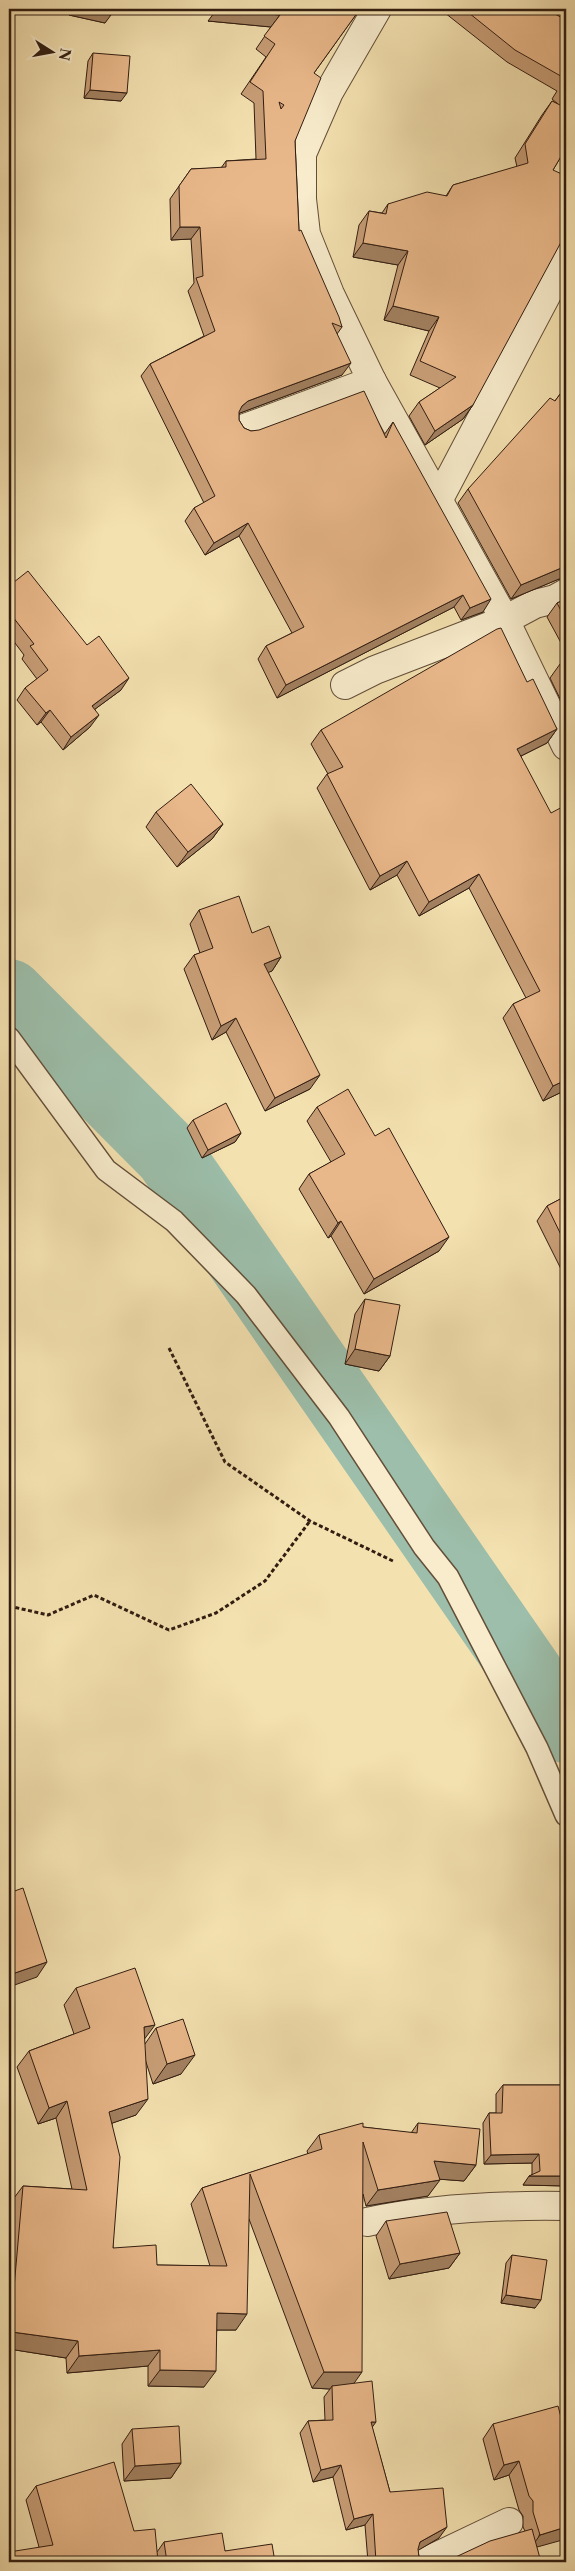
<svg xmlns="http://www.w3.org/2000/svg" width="575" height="2571" font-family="'Libre Caslon Text',serif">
<rect width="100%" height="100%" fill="#f4e1b0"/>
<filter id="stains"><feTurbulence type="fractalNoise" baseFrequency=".004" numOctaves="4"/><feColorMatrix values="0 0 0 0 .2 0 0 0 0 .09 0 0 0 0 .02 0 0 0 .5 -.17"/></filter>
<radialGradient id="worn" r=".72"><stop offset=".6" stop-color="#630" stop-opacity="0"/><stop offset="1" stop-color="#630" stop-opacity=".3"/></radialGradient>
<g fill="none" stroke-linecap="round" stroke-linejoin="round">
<path stroke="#9cbeaa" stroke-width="70" d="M9,994L169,1155L566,1728"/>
<defs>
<path id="lane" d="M9,1038L106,1170L174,1221L246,1295L339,1417L424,1547L448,1577L537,1748L566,1815"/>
<g id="street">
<path d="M377,9L329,92L302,154V199L306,234L330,294L372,381L505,620L566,746"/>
<path d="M245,428L372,381"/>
<path d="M439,499L566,258"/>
<path d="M345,685L375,670L505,620L535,604L555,599L566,593"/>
<path d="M367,2222C432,2208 500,2205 566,2206"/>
<path d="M425,2562L509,2522"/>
</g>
</defs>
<use href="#lane" stroke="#624e39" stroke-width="24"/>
<use href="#street" stroke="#624e39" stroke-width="30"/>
<g stroke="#311d11" stroke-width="3" stroke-dasharray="4 2.5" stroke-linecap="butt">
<path d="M169,1348L225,1462L310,1521L395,1562"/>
<path d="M9,1606L48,1615L94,1595L169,1630L216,1613L265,1581L310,1521"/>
</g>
<use href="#lane" stroke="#f8eccc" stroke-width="21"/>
<use href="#street" stroke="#f8eccc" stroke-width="28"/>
</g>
<g fill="#c89e77" stroke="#311d11">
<path d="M70,9H112L105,23L69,15Z"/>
<path d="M360,9L314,73L295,141L299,231L342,327L337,334L342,375L240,413L239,414V420L244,428L251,431L384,435L393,422L483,612L461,620L454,607L277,698L258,659L266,646L292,633L239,536L205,555L185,521L194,508L204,503L141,376L150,364L204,336L188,291L194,283L191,239L171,240L170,199L191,169L221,168L226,161L256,159L254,103L241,94L266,57L256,49L271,27L208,21Z"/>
<path d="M440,9H546L566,20V148L553,170L473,405L463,419L425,445L409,416L419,402L440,388L410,375L429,331L384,320L398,265L353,257L359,225L369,211L382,213L388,204L446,196L453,185L517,167L515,158L542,115L552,101L558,104L552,99L557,91L507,62Z"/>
<path d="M93,53L121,101L84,98L88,61Z"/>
<path d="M566,386V579H559L511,599L458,503L468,489L555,401Z"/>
<path d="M9,586L121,690L95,709L90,727L63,750L41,722L37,725L17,700L25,688L37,679L22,659L24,655L9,635Z"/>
<path d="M566,599V652L547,617L557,603Z"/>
<path d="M566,661V711L550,678L560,664Z"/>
<path d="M527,682L557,729L547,743L521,756L566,1090L543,1101L503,1018L513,1004L526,998L469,888L419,916L397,875L370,890L317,788L327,774H328L311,744L321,730Z"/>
<path d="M156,812L223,824L212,839L177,867L146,827Z"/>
<path d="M199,910L252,933L281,957L272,971L268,972L310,1089L265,1111L226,1032L212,1040L184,969L194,955L200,953L190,924Z"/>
<path d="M317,1107L439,1251L364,1294L331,1236L328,1238L299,1189L309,1174L331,1162L307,1121Z"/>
<path d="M193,1120L241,1133L235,1142L202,1158L187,1128Z"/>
<path d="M566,1196V1279L537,1221L547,1206Z"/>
<path d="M365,1299L390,1356L379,1371L345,1364L355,1314Z"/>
<path d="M76,1988L144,2040L145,2044L156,2028L181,2074L153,2084L145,2059L136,2115L112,2123L113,2248L157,2265L210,2266L191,2204L202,2188L308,2154L307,2151L319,2135L363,2127L411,2133L418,2123L476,2165L464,2181L439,2179L428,2196L366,2206L363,2194L354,2383L372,2427L390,2492L439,2538L418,2550L419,2557L423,2562H368L365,2525L346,2530L333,2477L313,2482L300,2433L308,2421L325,2420L324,2397L330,2389L312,2388L249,2219L236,2330H217L204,2387L148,2386V2366L67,2373L66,2358L9,2349V2230L11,2202L23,2186L72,2189L56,2118L38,2124L17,2067L29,2051L74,2034L64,2005Z"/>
<path d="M503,2085H566V2186L523,2185L532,2174V2163L484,2164L483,2123L489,2113H496V2094Z"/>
<path d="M386,2221L460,2253L449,2268L389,2279L376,2236Z"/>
<path d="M512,2255L535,2308L501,2303L506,2263Z"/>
<path d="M493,2424L566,2436L536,2547L525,2531L523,2527V2516L519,2510L509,2475L494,2480L483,2439Z"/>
<path d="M132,2429L181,2463L171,2478L124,2481L122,2444Z"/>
<path d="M36,2486L134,2531L157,2552L164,2542L225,2551L275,2562H9L39,2547L26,2500Z"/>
</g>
<g fill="#a38161" stroke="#311d11">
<path d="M74,9H83L111,15L105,23L69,15Z"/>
<path d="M217,9L280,15L271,27L208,21Z"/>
<path d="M90,90L127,93L121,101L84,98Z"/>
<path d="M180,227H200L191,239L171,240Z"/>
<path d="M363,243L408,251L398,265L353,257Z"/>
<path d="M393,306L439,317L429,331L384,320Z"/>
<path d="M351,363L342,375L240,413L233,418L242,406L248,401Z"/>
<path d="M473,405L463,419L425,445L435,431Z"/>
<path d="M248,523L239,536L205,555L214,543Z"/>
<path d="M566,566V579H559L511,599L521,585Z"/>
<path d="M463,595L454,607L277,698L286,685Z"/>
<path d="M491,599L483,612L461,620L470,608Z"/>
<path d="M129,678L121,690L83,718L92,706Z"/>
<path d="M50,710L41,722L37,725L46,713Z"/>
<path d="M99,715L90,727L63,750L71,737Z"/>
<path d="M557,729L547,743L507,763L517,749Z"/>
<path d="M223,824L212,839L177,867L188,852Z"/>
<path d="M407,861L397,875L370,890L380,876Z"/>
<path d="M479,874L469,888L419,916L429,902Z"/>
<path d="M281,957L272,971L255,978L264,964Z"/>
<path d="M236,1018L226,1032L212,1040L221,1026Z"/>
<path d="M320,1075L310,1089L265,1111L275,1098Z"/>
<path d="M566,1080V1090L543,1101L553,1086Z"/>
<path d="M241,1133L235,1142L202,1158L208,1150Z"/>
<path d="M341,1221L331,1236L328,1238L338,1223Z"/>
<path d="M449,1237L439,1251L364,1294L374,1279Z"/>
<path d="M355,1349L390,1356L379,1371L345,1364Z"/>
<path d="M47,1962L37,1977L9,1987V1975Z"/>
<path d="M155,2025L143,2041L144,2027Z"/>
<path d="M195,2055L181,2074L153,2084L167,2064Z"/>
<path d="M148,2099L136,2115L98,2128L109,2112Z"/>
<path d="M67,2101L56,2118L38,2124L49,2108Z"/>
<path d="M539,2154L532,2163L484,2164L491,2155Z"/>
<path d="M434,2161L476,2165L464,2181L423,2178Z"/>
<path d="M529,2176H566V2186L523,2185Z"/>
<path d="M440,2180L428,2196L366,2206L378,2190Z"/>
<path d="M460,2253L449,2268L389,2279L400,2264Z"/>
<path d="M506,2295L541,2300L535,2308L501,2303Z"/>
<path d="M217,2313L247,2314L236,2330H205Z"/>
<path d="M9,2332H12L78,2341L66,2358L9,2349Z"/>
<path d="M160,2350L148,2366L67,2373L79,2356Z"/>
<path d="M160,2370L216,2371L204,2387L148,2386Z"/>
<path d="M324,2372H362L350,2389L332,2386L330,2389L312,2388Z"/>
<path d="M371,2422H376L368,2433Z"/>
<path d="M519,2461L509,2475L494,2480L504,2465Z"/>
<path d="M181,2463L171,2478L124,2481L135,2466Z"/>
<path d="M341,2465L333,2477L313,2482L321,2470Z"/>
<path d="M373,2514L365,2525L346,2530L354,2519Z"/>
<path d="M447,2527L439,2538L412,2554L420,2542Z"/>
<path d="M566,2527V2539L530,2549L540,2535Z"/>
</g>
<g fill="#e9b88a" stroke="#311d11" fill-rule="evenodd">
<path d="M83,9H112L111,15Z"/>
<path d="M218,9H360L314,73L321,78L295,141L299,231L301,230L339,317L342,327L332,323L351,363L248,401L242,406L239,412V420L244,428L251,431L259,430L364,391L386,438L393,422L491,599L470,608L463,595L286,685L266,646L304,627L248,523L214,543L194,508L215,496L150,364L215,331L196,278L203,276L200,227H180L179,186L191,169L226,167V161L266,159L263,91L250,82L275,44L264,36L280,15ZM279,102L284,105L281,109Z"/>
<path d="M464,9H546L566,20V91L561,86L566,79L515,50Z"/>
<path d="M93,53L130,56L127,93L90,90Z"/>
<path d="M552,101L566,108V148L553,170L566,176V233L473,405L435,431L419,402L456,377L420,361L439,317L393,306L408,251L363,243L369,211L386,214L388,204L427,192L447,196L453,185L528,163L525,144Z"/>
<path d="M566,386V566L521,585L468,489L550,398L555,401Z"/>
<path d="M28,571L87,645L99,636L129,678L92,706L99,715L71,737L50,710L46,713L25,688L48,670L30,646L34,644L9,612V586Z"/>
<path d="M566,599V620L557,603Z"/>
<path d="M501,628L527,682L533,679L557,729L517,749L551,813L566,805V1080L553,1086L513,1004L540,991L479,874L429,902L407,861L380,876L327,774L343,767L321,730L497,629Z"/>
<path d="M566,661V676L560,664Z"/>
<path d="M191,784L223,824L188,852L156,812Z"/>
<path d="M239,896L252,933L269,926L281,957L264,964L320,1075L275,1098L236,1018L221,1026L194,955L213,948L199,910Z"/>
<path d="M348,1089L375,1136L389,1128L449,1237L374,1279L341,1221L338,1223L309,1174L345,1154L317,1107Z"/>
<path d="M226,1103L241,1133L208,1150L193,1120Z"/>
<path d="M566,1196V1245L547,1206Z"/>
<path d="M365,1299L400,1305L390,1356L355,1349Z"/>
<path d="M23,1888L47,1962L9,1975V1893Z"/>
<path d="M135,1968L155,2025L144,2027L148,2099L109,2112L120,2157L113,2248L156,2245L157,2265L227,2266L202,2188L322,2149L319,2135L363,2123V2127L417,2133L418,2123L480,2129L476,2165L434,2161L440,2180L378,2190L363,2142L362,2372H324L250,2174L247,2314L217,2313L216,2371L160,2370V2350L79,2356L78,2341L12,2332H9V2288H14L23,2186L87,2190L67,2101L49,2108L29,2051L90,2028L76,1988Z"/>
<path d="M183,2019L195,2055L167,2064L156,2028Z"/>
<path d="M503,2085H566V2176H529L540,2171L539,2154L491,2155L489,2113H502Z"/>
<path d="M447,2212L460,2253L400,2264L386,2221Z"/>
<path d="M512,2255L547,2260L541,2300L506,2295Z"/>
<path d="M372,2381L376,2422H371L390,2492L443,2488L447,2527L420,2542L418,2549L419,2557L423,2562H389V2561L376,2562L373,2514L354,2519L341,2465L321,2470L308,2421L333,2420L332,2386Z"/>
<path d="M558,2406L566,2436V2527L540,2535L533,2512V2501L529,2496L519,2461L504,2465L493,2424Z"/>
<path d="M179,2426L181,2463L135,2466L132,2429Z"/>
<path d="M114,2462L134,2531L155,2529L158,2562H9V2552L53,2545L36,2486Z"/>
<path d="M532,2529L541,2562H445L490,2541Z"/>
<path d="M222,2533L225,2551L272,2544L275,2562H167L164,2542Z"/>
</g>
<rect width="575" height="2571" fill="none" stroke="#f4e1b0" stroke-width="30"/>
<rect x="10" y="10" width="555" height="2551" fill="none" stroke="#311d11" stroke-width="2.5"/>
<rect x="15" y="15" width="545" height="2541" fill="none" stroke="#311d11"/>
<g transform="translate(52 52) rotate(101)" stroke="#f8eccc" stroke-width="4" paint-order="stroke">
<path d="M0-4L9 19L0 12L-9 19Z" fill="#311d11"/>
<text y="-8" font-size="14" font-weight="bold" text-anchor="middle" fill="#311d11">N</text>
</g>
<rect width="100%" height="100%" filter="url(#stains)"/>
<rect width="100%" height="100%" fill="url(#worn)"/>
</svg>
